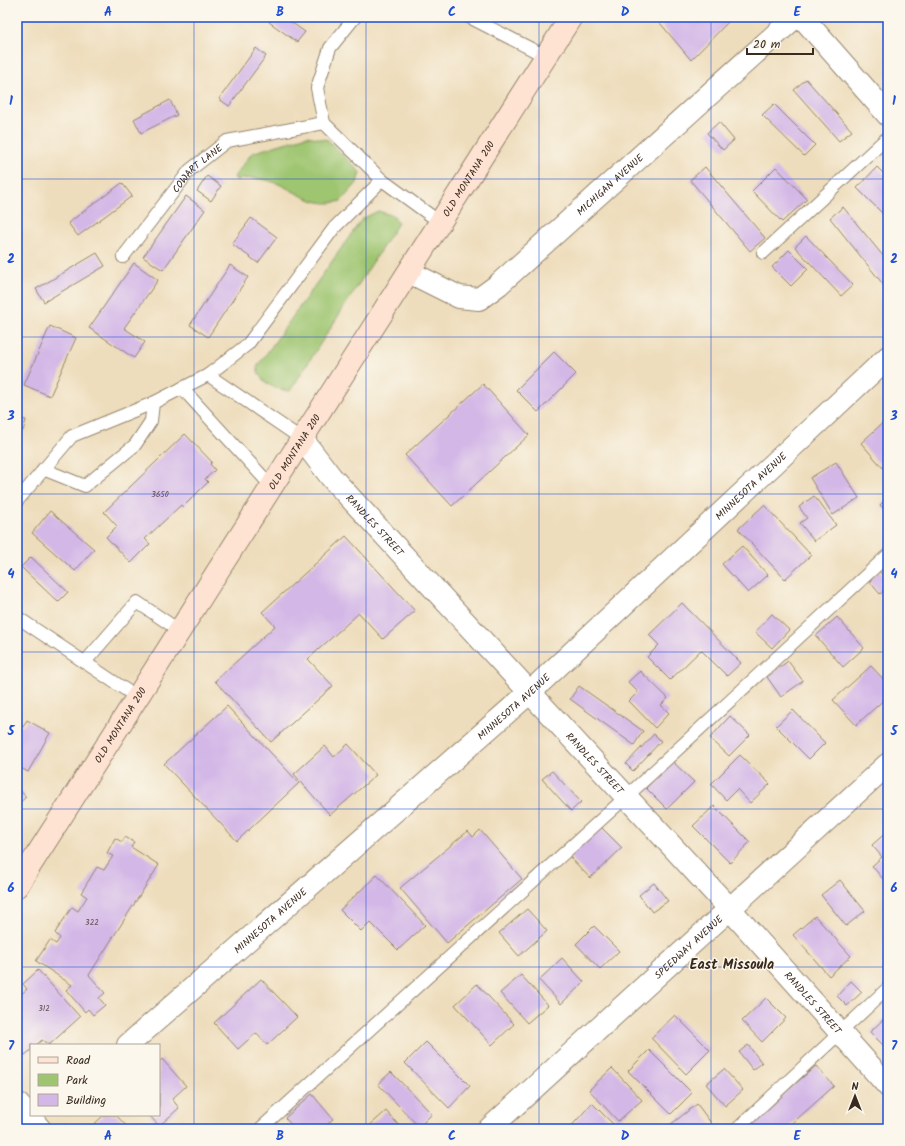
<svg xmlns="http://www.w3.org/2000/svg" width="905" height="1146" font-family="Kalam,sans-serif">
<rect width="100%" height="100%" fill="#fbf7ec"/>
<filter id="ink" filterUnits="userSpaceOnUse"><feTurbulence type="fractalNoise" baseFrequency=".025" numOctaves="2"/><feDisplacementMap in="SourceGraphic" scale="8" xChannelSelector="R" yChannelSelector="G"/><feConvolveMatrix kernelMatrix="1 2 1 2 8 2 1 2 1" color-interpolation-filters="sRGB"/></filter>
<filter id="wash" filterUnits="userSpaceOnUse"><feTurbulence type="fractalNoise" baseFrequency=".012" numOctaves="4" result="noise"/><feDisplacementMap in="SourceGraphic" scale="16" xChannelSelector="R" yChannelSelector="G"/><feGaussianBlur stdDeviation="0.9" result="paint"/><feColorMatrix in="noise" values="0 0 0 0 0 0 0 0 0 0 0 0 0 0 0 0 0 1.4 0 .05"/><feComposite in="paint" operator="in"/></filter>
<g filter="url(#wash)">
<rect width="100%" height="100%" fill="#eeddbc"/>
<g fill="#9ec570" stroke="#6c7847">
<path d="M307,136L328,140L360,172L357,183L341,201C318,208 301,195 281,185C266,178 251,177 236,180L234,177L252,153Z"/>
<path d="M378,211L394,216L398,223L290,391C275,389 260,384 257,367L362,219Z"/>
</g>
<g id="blocks">
<g fill="#d3b7e7">
<path d="M273,17H284L305,32L297,42L269,22Z"/>
<path d="M655,17H733L691,60Z"/>
<path d="M256,48L266,56L229,106L219,99Z"/>
<path d="M806,79L852,131L839,141L794,90Z"/>
<path d="M170,100L177,115L141,133L134,119Z"/>
<path d="M774,104L815,145L804,156L762,115Z"/>
<path d="M719,122L734,140L723,150L707,133Z"/>
<path d="M705,167L765,238L750,251L690,180Z"/>
<path d="M776,167L807,199L782,222L752,191Z"/>
<path d="M877,167L888,178V219L857,188Z"/>
<path d="M207,176L221,186L211,201L197,191Z"/>
<path d="M122,183L132,196L78,236L68,223Z"/>
<path d="M186,196L205,210L163,270L143,257Z"/>
<path d="M843,207L888,262V286L886,288L830,218Z"/>
<path d="M251,218L277,237L258,263L232,244Z"/>
<path d="M806,236L853,285L841,296L795,247Z"/>
<path d="M789,250L808,269L791,286L772,267Z"/>
<path d="M97,253L105,266L44,302L36,289Z"/>
<path d="M134,263L158,280L124,328L145,342L134,358L89,328Z"/>
<path d="M230,265L248,277L208,337L190,325Z"/>
<path d="M50,326L76,338L50,396L24,385Z"/>
<path d="M554,352L576,374L538,412L516,390Z"/>
<path d="M483,384L529,435L452,506L405,455Z"/>
<path d="M17,418L26,420L23,431L17,429Z"/>
<path d="M888,418V464L883,468L861,443Z"/>
<path d="M185,434L212,462L210,464L215,470L205,479L208,482L183,507L181,505L145,539L150,544L131,563L106,537L117,526L104,512Z"/>
<path d="M836,462L859,498L833,515L810,478Z"/>
<path d="M814,496L836,525L814,541L800,523L807,518L799,507Z"/>
<path d="M888,497V513L880,505Z"/>
<path d="M764,505L811,555L785,579L738,529Z"/>
<path d="M50,511L94,549L75,571L32,533Z"/>
<path d="M346,536L415,611L383,639L359,613L308,659L333,686L271,742L215,681L275,626L262,612Z"/>
<path d="M742,546L768,575L748,593L722,564Z"/>
<path d="M31,557L68,592L58,602L21,567Z"/>
<path d="M879,571L888,581V587L880,594L868,580Z"/>
<path d="M682,603L741,663L727,676L701,650L670,680L647,657L659,645L649,635Z"/>
<path d="M772,614L789,630L772,648L755,632Z"/>
<path d="M837,617L864,648L843,667L816,636Z"/>
<path d="M788,661L803,681L781,697L767,677Z"/>
<path d="M871,666L888,684V696L856,725L833,700Z"/>
<path d="M640,671L668,698L661,705L669,713L655,728L629,701L638,692L628,682Z"/>
<path d="M579,686L643,731L634,745L570,699Z"/>
<path d="M227,706L299,783L237,841L164,764Z"/>
<path d="M793,710L825,743L809,759L776,726Z"/>
<path d="M730,716L750,735L729,756L710,738Z"/>
<path d="M27,720L50,733L28,772L17,766V723L23,727Z"/>
<path d="M654,734L661,741L633,771L626,764Z"/>
<path d="M348,744L376,775L330,815L294,774L325,746L334,757Z"/>
<path d="M740,755L770,784L750,803L737,789L726,800L711,784Z"/>
<path d="M672,761L694,782L667,809L646,788Z"/>
<path d="M552,771L581,802L571,811L542,779Z"/>
<path d="M17,787L26,797L17,805Z"/>
<path d="M714,806L750,842L730,863L693,826Z"/>
<path d="M600,826L622,848L590,878L569,856Z"/>
<path d="M480,830L522,879L447,943L400,888L468,831L473,837Z"/>
<path d="M888,831V876L884,880L872,866L882,857L872,845Z"/>
<path d="M125,837L134,842L131,847L159,865L89,975L105,993L99,998L105,1005L93,1015L88,1009L85,1012L66,990L72,985L36,961L50,940L56,944L60,938L55,933L72,907L78,911L87,897L81,893L97,867L104,870L113,856L107,853L115,838L122,842Z"/>
<path d="M377,875L425,925L398,950L370,922L361,931L340,910Z"/>
<path d="M840,880L865,911L846,926L821,895Z"/>
<path d="M654,883L668,901L652,912L639,895Z"/>
<path d="M527,909L547,931L519,956L499,933Z"/>
<path d="M815,916L851,956L829,976L793,935Z"/>
<path d="M594,926L619,951L600,969L576,944Z"/>
<path d="M562,958L584,982L561,1004L539,980Z"/>
<path d="M38,970L80,1017L49,1045L42,1040L36,1045H31V1050L25,1055L17,1046V998L27,989L23,984Z"/>
<path d="M521,975L548,1005L527,1023L500,993Z"/>
<path d="M261,979L297,1017L267,1045L256,1033L238,1049L214,1023Z"/>
<path d="M851,981L862,992L847,1006L837,996Z"/>
<path d="M477,984L514,1024L492,1045L455,1005Z"/>
<path d="M766,998L786,1018L762,1042L742,1021Z"/>
<path d="M675,1015L710,1050L686,1074L651,1038Z"/>
<path d="M888,1015V1050L870,1032Z"/>
<path d="M426,1042L470,1086L449,1108L405,1063Z"/>
<path d="M748,1045L762,1063L753,1070L739,1052Z"/>
<path d="M649,1050L692,1093L671,1114L628,1071Z"/>
<path d="M162,1059L186,1086L172,1099L179,1108L159,1126L149,1115H159V1062Z"/>
<path d="M816,1066L834,1086L787,1128L788,1129H742Z"/>
<path d="M612,1068L642,1100L618,1121L589,1090Z"/>
<path d="M724,1069L743,1090L725,1106L706,1084Z"/>
<path d="M391,1072L432,1114L419,1127L378,1084Z"/>
<path d="M312,1094L333,1119L322,1129H295L285,1118Z"/>
<path d="M592,1103L613,1124L608,1129H569Z"/>
<path d="M697,1104L714,1127L711,1129H673L670,1125Z"/>
<path d="M386,1111L402,1129H366Z"/>
<path d="M104,1115H116L129,1129H89Z"/>
</g>
</g>
</g>
<g filter="url(#ink)">
<use href="#blocks" fill-opacity="0" stroke="#94846d" stroke-width="1"/>
<g fill="none" stroke-linecap="round" stroke-linejoin="round">
<defs>
<g id="service">
<path d="M469,17L547,57"/>
<path d="M324,123L382,180L441,223"/>
<path d="M763,253L888,137"/>
<path id="s1" d="M123,257L190,170L227,141L324,123L317,88L330,48L355,17"/>
<path d="M208,375L248,344L334,228L382,180"/>
<path d="M182,388L272,487"/>
<path d="M43,469L85,486L135,445L151,421L153,403"/>
<path d="M17,501L72,436L153,403L208,375L302,439"/>
<path d="M17,617L138,698"/>
<path d="M85,662L137,602L180,631"/>
<path d="M260,1129L626,797L888,555"/>
<path d="M737,1129L888,988"/>
</g>
<g id="minor">
<path d="M802,17L888,115"/>
<path id="s2" d="M409,272L459,297L479,299L498,285L795,17"/>
<path id="s3" d="M302,439L331,477L729,908L888,1086"/>
<path id="s4" d="M128,1045L529,693L888,357"/>
<path d="M17,1103L40,1129"/>
<path id="s5" d="M489,1129L888,764"/>
</g>
<g id="secondary">
<path id="s6" d="M17,886L571,17"/>
</g>
</defs>
<use href="#service" stroke="#94846d" stroke-width="14"/>
<use href="#minor" stroke="#94846d" stroke-width="24"/>
<use href="#secondary" stroke="#94846d" stroke-width="24"/>
<use href="#service" stroke="#fff" stroke-width="12"/>
<use href="#minor" stroke="#fff" stroke-width="22"/>
<use href="#secondary" stroke="#fee3d2" stroke-width="22"/>
</g>
</g>
<path fill="none" stroke="#1d4ed8" stroke-width="1" stroke-opacity="0.55" d="M194,17V1129M366,17V1129M539,17V1129M711,17V1129M17,179H888M17,337H888M17,494H888M17,652H888M17,809H888M17,967H888"/>
<g text-anchor="middle" stroke-width="3" stroke-linejoin="round" paint-order="stroke">
<g font-size="8" fill="#614d50">
<text x="160" y="497">3650</text>
<text x="92" y="925">322</text>
<text x="44" y="1011">312</text>
</g>
<g font-size="10" fill="#3b2a1e" stroke="#fbf7ec">
<text dy="4" stroke="none"><textPath href="#s1" startOffset="116">COWART LANE</textPath></text>
<text dy="4" stroke="none"><textPath href="#s6" startOffset="839">OLD MONTANA 200</textPath></text>
<text dy="4" stroke="none"><textPath href="#s2" startOffset="250">MICHIGAN AVENUE</textPath></text>
<text dy="4" stroke="none"><textPath href="#s6" startOffset="515">OLD MONTANA 200</textPath></text>
<text dy="4" stroke="none"><textPath href="#s4" startOffset="837">MINNESOTA AVENUE</textPath></text>
<text dy="4" stroke="none"><textPath href="#s3" startOffset="113">RANDLES STREET</textPath></text>
<text dy="4" stroke="none"><textPath href="#s4" startOffset="513">MINNESOTA AVENUE</textPath></text>
<text dy="4" stroke="none"><textPath href="#s6" startOffset="191">OLD MONTANA 200</textPath></text>
<text dy="4" stroke="none"><textPath href="#s3" startOffset="437">RANDLES STREET</textPath></text>
<text dy="4" stroke="none"><textPath href="#s4" startOffset="189">MINNESOTA AVENUE</textPath></text>
<text dy="4" stroke="none"><textPath href="#s5" startOffset="270">SPEEDWAY AVENUE</textPath></text>
<text dy="4" stroke="none"><textPath href="#s3" startOffset="761">RANDLES STREET</textPath></text>
</g>
<g font-size="14" font-weight="bold" fill="#3b2a1e" stroke="#fbf7ec">
<text x="732" y="969">East Missoula</text>
</g>
</g>
<rect width="905" height="1146" fill="none" stroke="#fbf7ec" stroke-width="44"/>
<rect x="30" y="1044" width="130" height="72" fill="#fbf7ec" stroke="#aea59a"/>
<rect x="38" y="1057" width="20" height="6" fill="#fee3d2" stroke="#aea59a"/>
<text x="66" y="1064" font-size="12" fill="#3b2a1e">Road</text>
<rect x="38" y="1074" width="20" height="12" fill="#9ec570" stroke="#aea59a"/>
<text x="66" y="1084" font-size="12" fill="#3b2a1e">Park</text>
<rect x="38" y="1094" width="20" height="12" fill="#d3b7e7" stroke="#aea59a"/>
<text x="66" y="1104" font-size="12" fill="#3b2a1e">Building</text>
<g transform="translate(855 1096)" stroke="#fbf7ec" stroke-width="3" paint-order="stroke">
<path d="M0-3L7 15L0 10L-7 15Z" fill="#3b2a1e"/>
<text y="-6" font-size="11" font-weight="bold" text-anchor="middle" fill="#3b2a1e">N</text>
</g>
<path d="M747 48v6h66v-6" fill="none" stroke="#3b2a1e" stroke-width="2"/>
<text x="753" y="48" font-size="12" fill="#3b2a1e" stroke="#fbf7ec" stroke-width="3" paint-order="stroke">20 m</text>
<rect x="22" y="22" width="861" height="1102" fill="none" stroke="#1d4ed8" stroke-width="1.5"/>
<g font-size="13" text-anchor="middle" font-weight="bold" fill="#1d4ed8">
<text x="108" y="16">A</text>
<text x="280" y="16">B</text>
<text x="452" y="16">C</text>
<text x="625" y="16">D</text>
<text x="797" y="16">E</text>
<text x="11" y="105">1</text>
<text x="894" y="105">1</text>
<text x="11" y="263">2</text>
<text x="894" y="263">2</text>
<text x="11" y="420">3</text>
<text x="894" y="420">3</text>
<text x="11" y="578">4</text>
<text x="894" y="578">4</text>
<text x="11" y="735">5</text>
<text x="894" y="735">5</text>
<text x="11" y="892">6</text>
<text x="894" y="892">6</text>
<text x="11" y="1050">7</text>
<text x="894" y="1050">7</text>
<text x="108" y="1140">A</text>
<text x="280" y="1140">B</text>
<text x="452" y="1140">C</text>
<text x="625" y="1140">D</text>
<text x="797" y="1140">E</text>
</g>
</svg>
